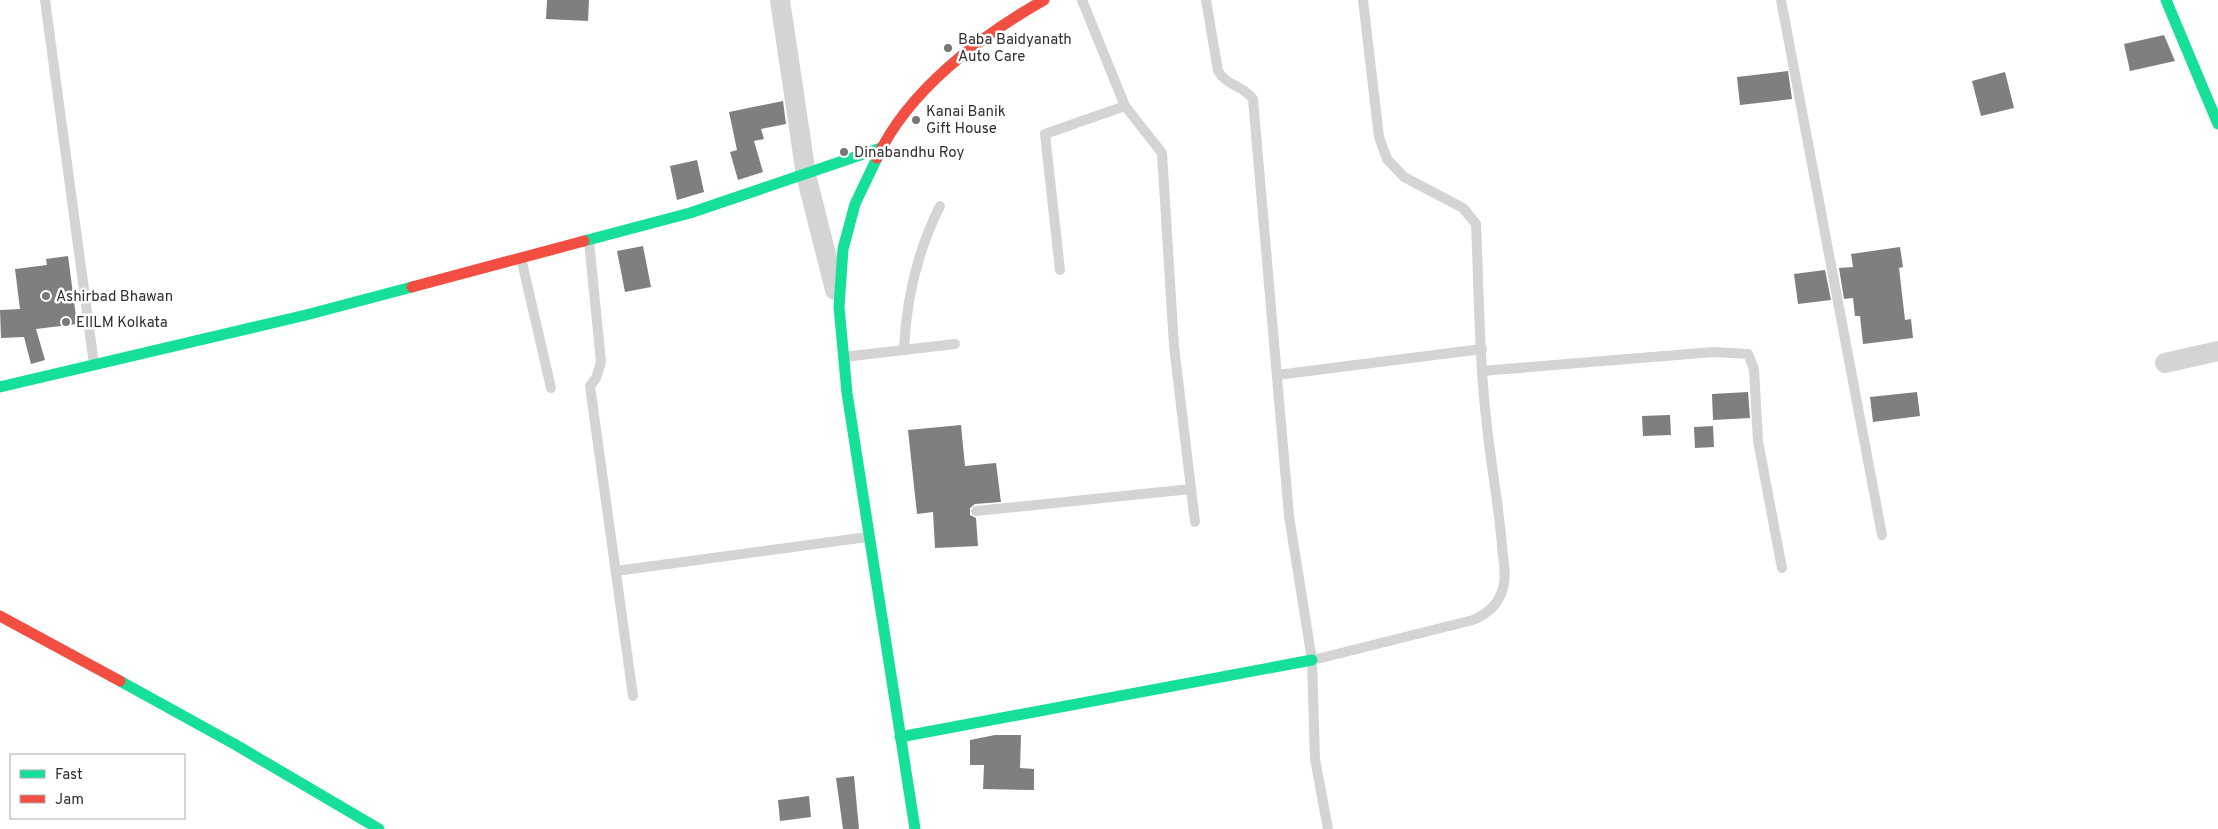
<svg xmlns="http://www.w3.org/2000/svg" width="2218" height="829" font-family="Overpass,sans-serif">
<rect width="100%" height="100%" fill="#fff"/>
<g fill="#7f7f7f">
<path d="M547,0H589L588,21L546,19Z"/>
<path d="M2164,35L2175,61L2130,71L2124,44Z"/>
<path d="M1788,71L1792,99L1740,105L1737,77Z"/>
<path d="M2005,72L2014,108L1981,116L1972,81Z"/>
<path d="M783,101L786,124L761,129L764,139L754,141L763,172L738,180L730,152L737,150L729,112Z"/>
<path d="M697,160L704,192L677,200L670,166Z"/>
<path d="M643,246L651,287L625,292L617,251Z"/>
<path d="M1900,247L1903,267L1899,268L1905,320L1911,319L1913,338L1863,344L1860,316H1855L1853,298L1844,299L1839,268L1853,267L1851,254Z"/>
<path d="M68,256L77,324L36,329L45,360L31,364L24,337L1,338L0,310L20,309L15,269L47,265L46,259Z"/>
<path d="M1825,270L1831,300L1798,304L1794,274Z"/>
<path d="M1748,392L1750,418L1713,420L1712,394Z"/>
<path d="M1917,392L1920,416L1873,422L1870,397Z"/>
<path d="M1670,415L1671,435L1643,436L1642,416Z"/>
<path d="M961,425L965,466L996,463L1001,502L975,504L970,508V515L976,518L978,546L935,548L933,512L917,514L908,430Z"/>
<path d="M1713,426L1714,447L1695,448L1694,427Z"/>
<path d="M995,735H1021L1020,768L1034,769V790L983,789L984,765H970V740Z"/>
<path d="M854,776L859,829H843L836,778Z"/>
<path d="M809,796L811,817L780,821L778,800Z"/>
</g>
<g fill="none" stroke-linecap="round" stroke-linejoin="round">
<g stroke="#d4d4d4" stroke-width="10">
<path d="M45,0L94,364"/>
<path d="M1082,0L1125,106L1162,153L1174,346L1195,522"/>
<path d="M1206,0L1218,71C1227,86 1242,85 1253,99L1289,516L1312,660L1315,759L1328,829"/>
<path d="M1781,0L1882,535"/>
<path d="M589,241L601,362L596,378L590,386L633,696"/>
<path d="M521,258L551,388"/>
<path d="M1060,270L1045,134L1125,106"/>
<path d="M904,350C906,299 917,252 940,206"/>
<path d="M844,357L955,344"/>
<path d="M1482,371L1713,352L1748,354L1754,369L1758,441L1782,568"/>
<path d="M1277,375L1482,349"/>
<path d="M976,511L1191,489"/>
<path d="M616,571L867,537"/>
<path d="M1313,660L1473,620C1487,614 1499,604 1503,588C1507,575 1503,560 1502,546C1499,506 1491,466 1487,426C1479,359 1479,291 1476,224L1463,208L1404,177L1387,159L1379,137L1363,0"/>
</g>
<g stroke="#d4d4d4" stroke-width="20">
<path d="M780,0L806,175L835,290"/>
<path d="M2165,363L2218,351"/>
</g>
<g stroke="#16e098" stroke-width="11">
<path d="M2166,0L2218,124"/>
<path d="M877,158L855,204L843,249L839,307L847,393L915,829"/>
<path d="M584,241L690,213L881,148"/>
<path d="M0,387L306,315L412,287"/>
<path d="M120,681L236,745L379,829"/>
<path d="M900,737L1312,660"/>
</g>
<g stroke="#f24e42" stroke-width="11">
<path d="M877,158C908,90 981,36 1044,0"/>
<path d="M412,287L584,241"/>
<path d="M0,616L120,681"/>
</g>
</g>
<g fill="#787878" stroke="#fff" stroke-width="2">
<circle cx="948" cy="48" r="5"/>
<circle cx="916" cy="120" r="5"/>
<circle cx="844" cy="152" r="5"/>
<circle cx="46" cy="296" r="5"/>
<circle cx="66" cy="322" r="5"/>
</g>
<g text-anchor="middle" stroke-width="5" stroke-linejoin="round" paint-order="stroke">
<g font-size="15" fill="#2f2f2f" stroke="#fff" text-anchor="start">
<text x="958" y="44">Baba Baidyanath<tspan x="958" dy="17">Auto Care</tspan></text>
<text x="926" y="116">Kanai Banik<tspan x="926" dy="17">Gift House</tspan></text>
<text x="854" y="157">Dinabandhu Roy</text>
<text x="56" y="301">Ashirbad Bhawan</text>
<text x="76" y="327">EIILM Kolkata</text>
</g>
</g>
<rect x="10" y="754" width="175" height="65" fill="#ffffff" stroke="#acacac"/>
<rect x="20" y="770" width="25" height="8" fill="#16e098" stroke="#acacac"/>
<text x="55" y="779" font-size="15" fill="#2f2f2f">Fast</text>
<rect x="20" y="795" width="25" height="8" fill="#f24e42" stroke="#acacac"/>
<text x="55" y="804" font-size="15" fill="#2f2f2f">Jam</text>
</svg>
